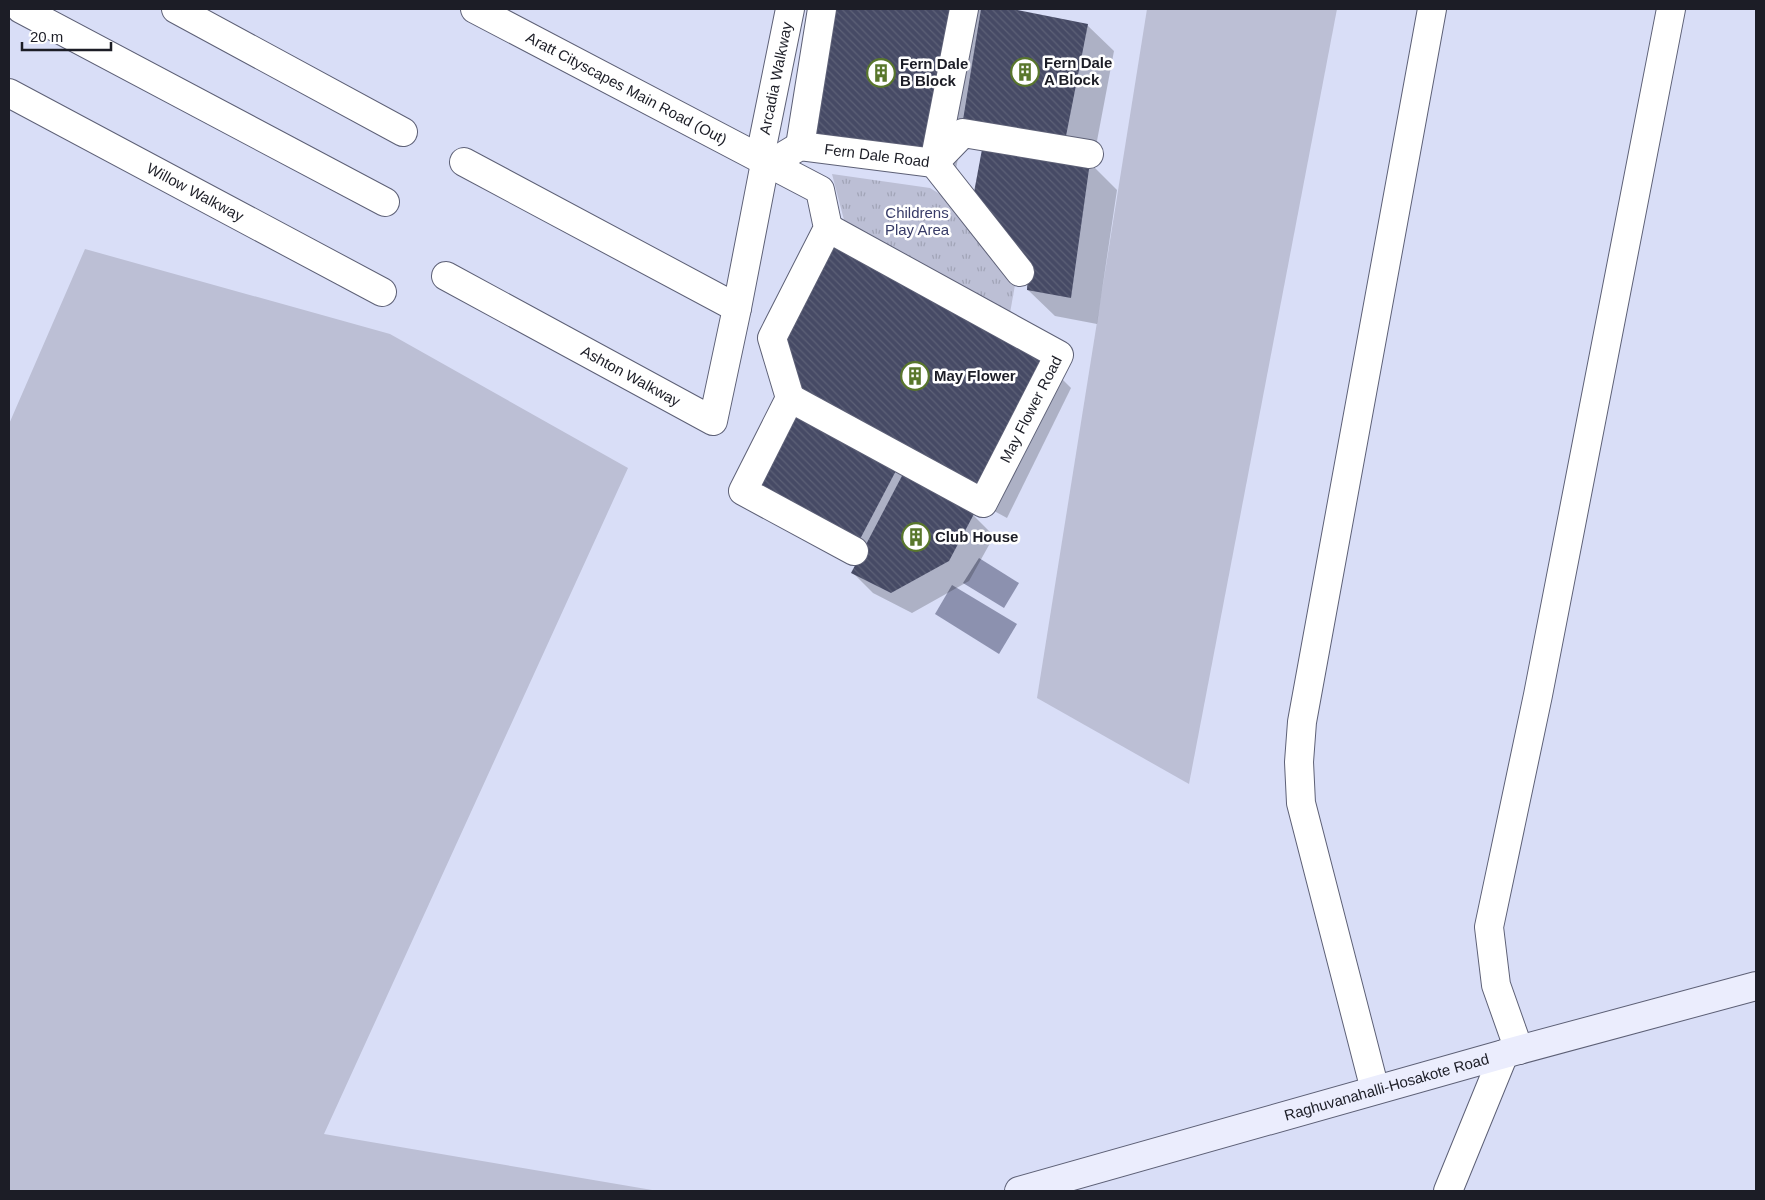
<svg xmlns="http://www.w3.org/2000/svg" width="1765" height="1200" font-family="Arial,sans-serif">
<defs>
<pattern id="park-tufts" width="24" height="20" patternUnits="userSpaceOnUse" patternTransform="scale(1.25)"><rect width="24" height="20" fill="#bcbfd5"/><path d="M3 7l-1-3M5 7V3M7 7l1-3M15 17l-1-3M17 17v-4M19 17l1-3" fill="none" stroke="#a1a4b7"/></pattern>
<pattern id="building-back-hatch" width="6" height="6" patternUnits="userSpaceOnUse" patternTransform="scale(1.25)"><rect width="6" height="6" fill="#464a65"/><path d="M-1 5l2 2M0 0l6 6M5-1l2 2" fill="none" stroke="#5d6177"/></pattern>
</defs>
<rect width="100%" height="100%" fill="#d9def7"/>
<g fill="#bcbfd5">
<path d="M1147,9H1337L1189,784L1037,698Z"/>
<path d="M85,249L390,334L628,468L324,1134L658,1191H9V424Z"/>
</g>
<path fill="url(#park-tufts)" d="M832,174L930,188L943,196L1015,285L1010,313L844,220Z"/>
<g fill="#8c91af">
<path d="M979,558L1019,583L1004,608L963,583Z"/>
<path d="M952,585L1017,624L999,654L935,614Z"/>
</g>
<g fill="#0003">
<path d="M830,9H1005L1087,25L1114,51L1093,162L1088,161L1117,190L1097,324L1055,316L1028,290L1030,271L991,146L965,120L954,180L836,164Z"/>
<path d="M1044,361L1071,388L1007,518L825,419Z"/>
<path d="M797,411L973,515L994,536L969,581L912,613L873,593L853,573L861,556Z"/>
</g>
<g fill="url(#building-back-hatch)">
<path d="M829,9H955L928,154L808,137Z"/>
<path d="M981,9H1012L1088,24L1066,136L963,120Z"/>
<path d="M983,144L1090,162L1071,298L1027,290L1028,272L972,203Z"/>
<path d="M835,243L1045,360L981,492L797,392L782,338Z"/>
<path d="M796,409L899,465L858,543L755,488Z"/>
<path d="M903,474L974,514L949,561L891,593L851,573Z"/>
</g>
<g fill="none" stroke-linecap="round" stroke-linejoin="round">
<defs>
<g id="street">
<path d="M21,9L385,202"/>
<path d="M176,9L403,132"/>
<path id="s1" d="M475,9L820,190L828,228L772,338L790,398L743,491L854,551"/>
<path id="s2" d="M9,93L382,292"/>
<path id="s3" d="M763,142L790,9"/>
<path d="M800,146L822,9"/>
<path id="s4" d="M785,155L800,146L934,163"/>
<path d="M464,162L737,308"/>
<path d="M934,163L963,133L1089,154"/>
<path d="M934,163L964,9"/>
<path d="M934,163L1020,272"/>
<path id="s5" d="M446,276L713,421L737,308L765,163"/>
<path id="s6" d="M790,398L983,503L1059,355L828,228"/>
<path d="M1519,1050L1496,985L1489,927L1538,695L1671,9"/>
<path d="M1375,1090L1301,803L1299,762L1302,722L1432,9"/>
<path d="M1448,1191L1504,1054"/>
</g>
<g id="secondary">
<path id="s7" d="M1019,1191L1504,1054L1756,986"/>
</g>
</defs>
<use href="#street" stroke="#5d6076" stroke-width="30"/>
<use href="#secondary" stroke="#5d6076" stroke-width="30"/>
<use href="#street" stroke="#fff" stroke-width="28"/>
<use href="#secondary" stroke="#ebedfd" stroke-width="28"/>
</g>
<defs>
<symbol id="building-ring" viewBox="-11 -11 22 22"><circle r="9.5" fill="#fff" stroke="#59772c" stroke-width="1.5"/><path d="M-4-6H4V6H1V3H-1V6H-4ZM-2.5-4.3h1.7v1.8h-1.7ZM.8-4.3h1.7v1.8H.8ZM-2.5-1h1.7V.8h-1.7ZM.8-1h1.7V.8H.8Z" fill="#59772c"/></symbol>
</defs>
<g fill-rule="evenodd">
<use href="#building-ring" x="1009" y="56" width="32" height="32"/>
<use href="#building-ring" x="865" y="57" width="32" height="32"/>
<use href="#building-ring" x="899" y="360" width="32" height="32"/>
<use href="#building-ring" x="900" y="521" width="32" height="32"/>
</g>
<g text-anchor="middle" stroke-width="5" stroke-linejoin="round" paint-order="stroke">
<g font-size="15" font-weight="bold" fill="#1c1d26" stroke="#fff" text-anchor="start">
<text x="1044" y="68">Fern Dale<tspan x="1044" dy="17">A Block</tspan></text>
<text x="900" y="69">Fern Dale<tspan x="900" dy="17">B Block</tspan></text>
<text x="934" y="381">May Flower</text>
<text x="935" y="542">Club House</text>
</g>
<g font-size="15" fill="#1c1d26" stroke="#fff">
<text dy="5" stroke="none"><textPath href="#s3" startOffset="65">Arcadia Walkway</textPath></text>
<text dy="5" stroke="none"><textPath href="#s1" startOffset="171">Aratt Cityscapes Main Road (Out)</textPath></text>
<text dy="5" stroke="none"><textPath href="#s4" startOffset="95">Fern Dale Road</textPath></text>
<text dy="5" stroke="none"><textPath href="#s2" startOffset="211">Willow Walkway</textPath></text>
<text dy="5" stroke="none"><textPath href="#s5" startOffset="210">Ashton Walkway</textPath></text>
<text dy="5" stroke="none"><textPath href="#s6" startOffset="325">May Flower Road</textPath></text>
<text dy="5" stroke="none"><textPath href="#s7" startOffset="382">Raghuvanahalli-Hosakote Road</textPath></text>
</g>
<g font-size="15" fill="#373b67" stroke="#fff">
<text x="917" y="218">Childrens<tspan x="917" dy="17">Play Area</tspan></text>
</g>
</g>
<rect width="1765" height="1200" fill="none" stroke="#1c1d26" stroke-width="20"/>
<path d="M22 42v8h89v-8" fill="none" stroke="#1c1d26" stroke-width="2.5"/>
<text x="30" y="42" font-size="15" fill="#1c1d26" stroke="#ffffff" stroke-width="4" paint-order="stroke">20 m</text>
</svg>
